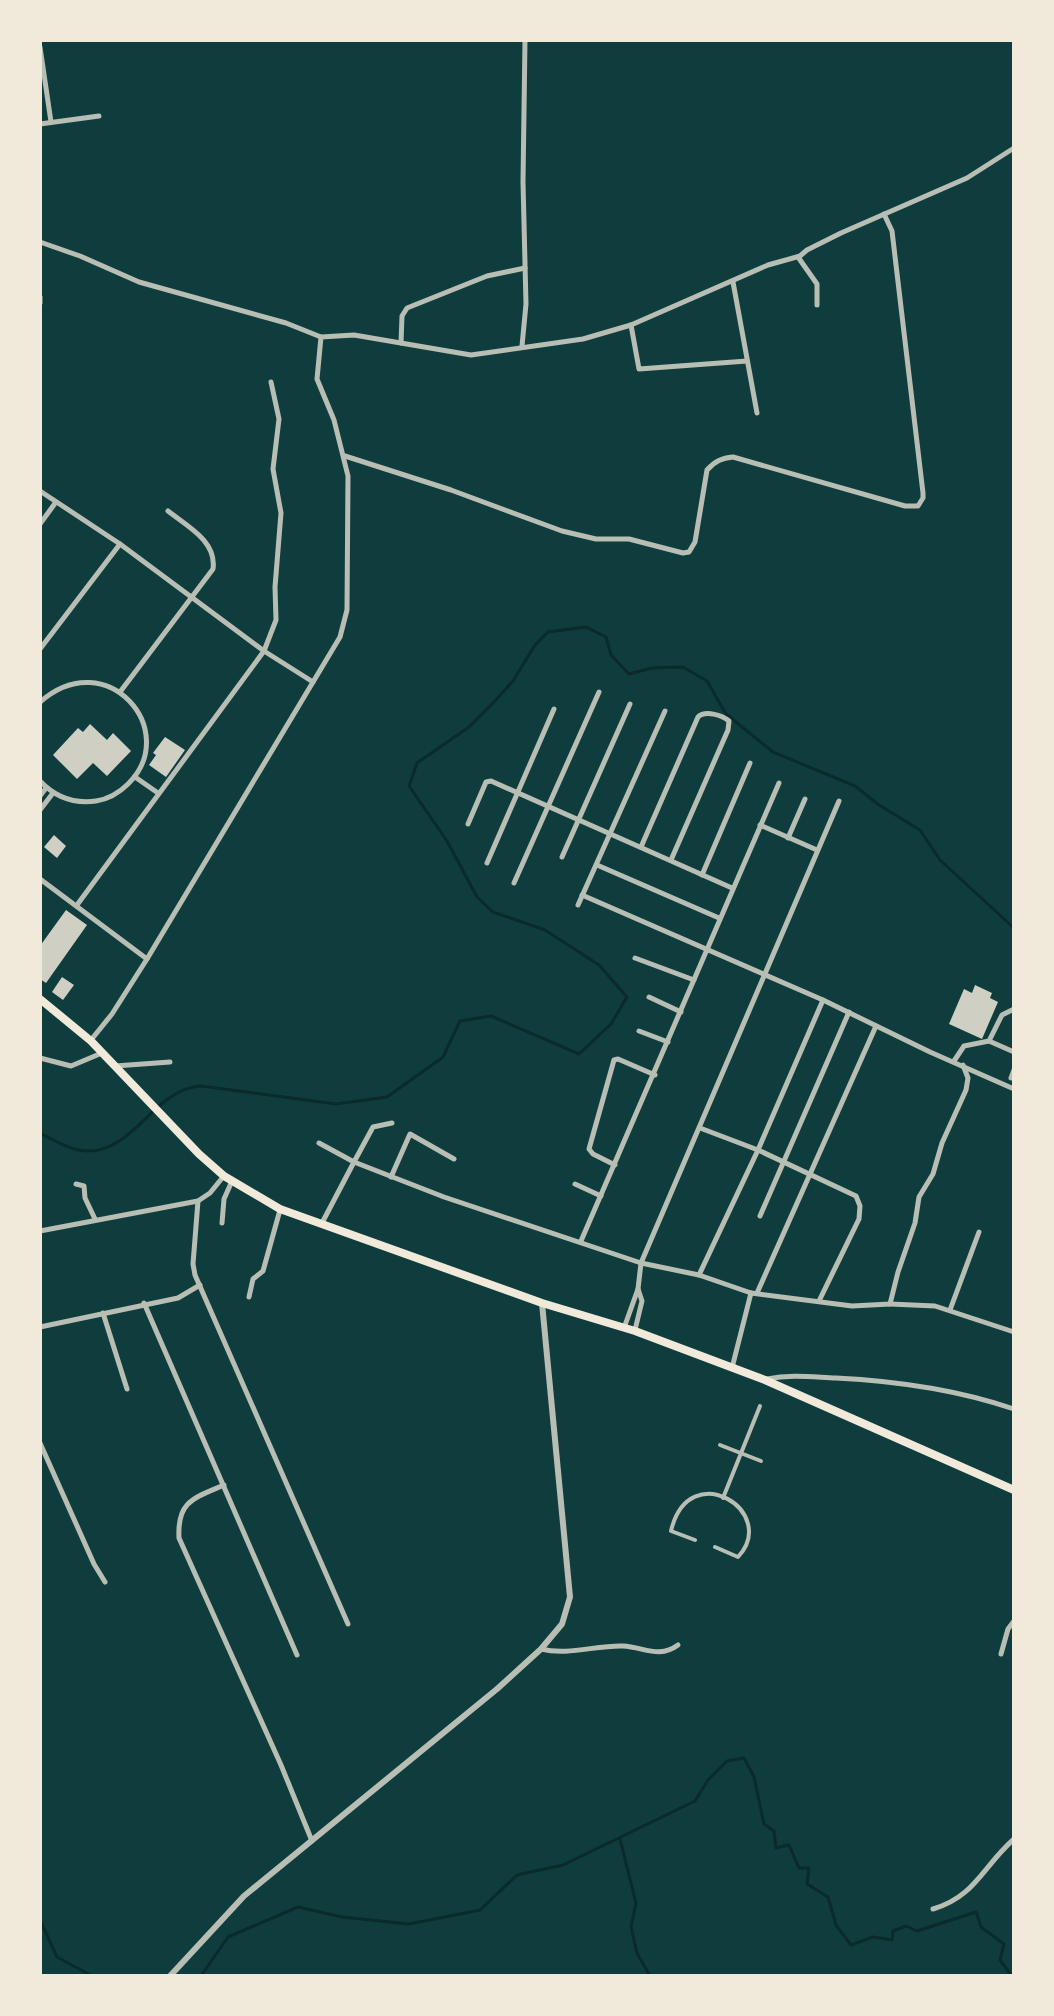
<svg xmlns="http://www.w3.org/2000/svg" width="1054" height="2016" font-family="Lato,sans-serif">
<rect width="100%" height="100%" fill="#0f3d3e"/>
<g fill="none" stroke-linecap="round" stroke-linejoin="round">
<g stroke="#0a2a2b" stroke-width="3">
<path d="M40,1133C54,1140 71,1151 88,1151C135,1151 154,1089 201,1086L336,1104L387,1097L443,1057L460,1021L491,1016L579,1054L611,1024L627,997L599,965L545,930L493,912L477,897L447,841L409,786L417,763L469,727L494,702L513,681L535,645L548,632L586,627L606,637L611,655L629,674L652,668L683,667L707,681L726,714L773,752L855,786L879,805L920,830L940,860L1014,928"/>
<path d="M620,1839L636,1903L631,1927L637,1953L650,1976"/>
<path d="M40,1920L57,1957L92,1976"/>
<path d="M201,1976L228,1937L298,1907L342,1917L409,1924L480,1910L517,1875L563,1865L695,1801L708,1780L727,1761L744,1758L754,1777L764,1824L774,1831L776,1848L789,1845L799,1868H809L807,1884L828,1897L836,1925L851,1945L873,1937L892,1940L893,1931L906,1926L917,1931L976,1912L981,1927L1004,1944L1000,1960L1012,1976"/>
</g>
</g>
<g fill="#cfcfc3">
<path d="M90,724L107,740L113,733L131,751L107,776L93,763L77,779L53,755L78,728L83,732Z"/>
<path d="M165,737L185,750L166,777L149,765L156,755L153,753Z"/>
<path d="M54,835L66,846L57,858L44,847Z"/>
<path d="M66,910L87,925L46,983L40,979V946Z"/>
<path d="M62,977L74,985L63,1000L52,992Z"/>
<path d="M975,985L992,993L990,998L998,1002L982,1039L949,1024L964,989L972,993Z"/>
</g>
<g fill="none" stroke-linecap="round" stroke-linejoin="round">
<g stroke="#b8beb3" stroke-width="4">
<path d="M720,1445L761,1461"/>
<path d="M723,1498L760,1406"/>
<path d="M695,1540L671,1531C689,1455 780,1512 738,1557L715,1547"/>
</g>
<g stroke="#b8beb3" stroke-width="5">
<path d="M40,47L51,122"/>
<path d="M40,124L99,116"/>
<path d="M40,242L80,256L139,282L286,323L321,337"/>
<path d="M798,257L817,284V305"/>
<path d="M733,282L757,413"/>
<path d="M40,297V303"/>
<path d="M631,325L639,369L747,361"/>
<path d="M401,343L402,316L407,308L487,276L525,268"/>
<path d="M522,346L526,304L523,182L525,40"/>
<path d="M345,456L451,490L562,531L596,539H629L683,553L689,552L695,542L707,470C715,461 722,458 733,457L905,506H918L923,498V493L892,231L884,214"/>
<path d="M40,491L120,544L264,651L313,682"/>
<path d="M40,524L56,502"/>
<path d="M40,649L120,544"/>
<path d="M120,692L213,569C217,541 187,526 168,511"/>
<path d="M40,702C107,643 182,731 128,784C119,793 109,799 96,801C74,804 55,797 40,781"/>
<path d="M135,777L158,793"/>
<path d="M40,796L46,788"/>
<path d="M40,810L53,793"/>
<path d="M468,824L486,782L491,781L732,888"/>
<path d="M760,825L817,850"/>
<path d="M788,838L805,799"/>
<path d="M641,847L698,717C705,710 722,715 729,721L728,730L671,860"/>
<path d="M562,857L630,704"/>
<path d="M487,863L554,709"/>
<path d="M597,865L719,918"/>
<path d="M702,875L750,763"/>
<path d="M40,879L147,959"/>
<path d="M514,883L599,692"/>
<path d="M582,895L823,1000L930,1052L1014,1089"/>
<path d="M77,905L264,651L276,620L275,587L281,513L273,469L279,419L271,382"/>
<path d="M578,905L665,711"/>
<path d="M635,958L694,980"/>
<path d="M649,997L681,1012"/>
<path d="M639,1031L668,1042"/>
<path d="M91,1040L112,1014L147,959L340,637L347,610L348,476L334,420L317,379L321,337L354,335L471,355L583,339L631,325L768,265L800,256L807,250L841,233L967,178L1014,148"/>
<path d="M989,1041L1014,1052"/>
<path d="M40,1058L71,1066L102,1053"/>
<path d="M954,1061L964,1046L989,1041L1002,1015L1014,1009"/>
<path d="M115,1066L170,1062"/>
<path d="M1011,1078L1014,1070"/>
<path d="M392,1123L373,1127L354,1162L444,1197L641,1263L699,1275L751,1293L852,1306L890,1304L898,1272L915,1223L919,1197L933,1174L942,1143L966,1090L968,1078L963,1065"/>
<path d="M700,1128L758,1150L856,1196L860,1206L859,1219L819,1301"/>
<path d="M319,1143L354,1162L322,1223"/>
<path d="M615,1165L593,1154L589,1149L614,1060L618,1059L655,1075"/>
<path d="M391,1177L410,1134L454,1159"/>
<path d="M76,1184L84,1186L85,1198L95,1219"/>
<path d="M575,1184L601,1196"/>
<path d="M198,1201L193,1264L195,1275L348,1624"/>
<path d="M760,1216L849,1012"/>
<path d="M222,1223L224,1199L232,1181"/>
<path d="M40,1231L198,1201L210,1193L223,1177"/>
<path d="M581,1241L779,783"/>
<path d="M699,1275L758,1150L823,1000"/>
<path d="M757,1293L876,1026"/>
<path d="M249,1297L253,1279L263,1271L280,1210"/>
<path d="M144,1303L297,1655"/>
<path d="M890,1304L935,1306L1014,1332"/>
<path d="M950,1310L979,1232"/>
<path d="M103,1313L127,1389"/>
<path d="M40,1327L178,1298L200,1285"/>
<path d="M624,1328L638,1289L641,1263L839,801"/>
<path d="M635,1330L642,1301L638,1289"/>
<path d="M732,1368L751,1293"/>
<path d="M767,1379C791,1374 812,1377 836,1378C897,1381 955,1389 1014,1409"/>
<path d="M40,1443L94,1564L105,1582"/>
<path d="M224,1485C194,1498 177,1501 179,1538L281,1765L312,1841"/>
<path d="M541,1649C568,1656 596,1645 623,1646C644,1647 659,1659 678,1645"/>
<path d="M1001,1654L1008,1629L1014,1621"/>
<path d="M933,1909C975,1897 983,1866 1014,1839"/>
</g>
<path stroke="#b8beb3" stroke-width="6" d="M170,1976L244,1896L497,1689L541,1649L562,1624L570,1597L542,1303"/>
<path stroke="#f1e9da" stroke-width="8" d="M40,999L91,1041L199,1154L224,1176L280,1209L542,1303L635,1331L765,1380L1014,1490"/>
</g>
<rect width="1054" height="2016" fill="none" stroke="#f1e9da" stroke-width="84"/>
</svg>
